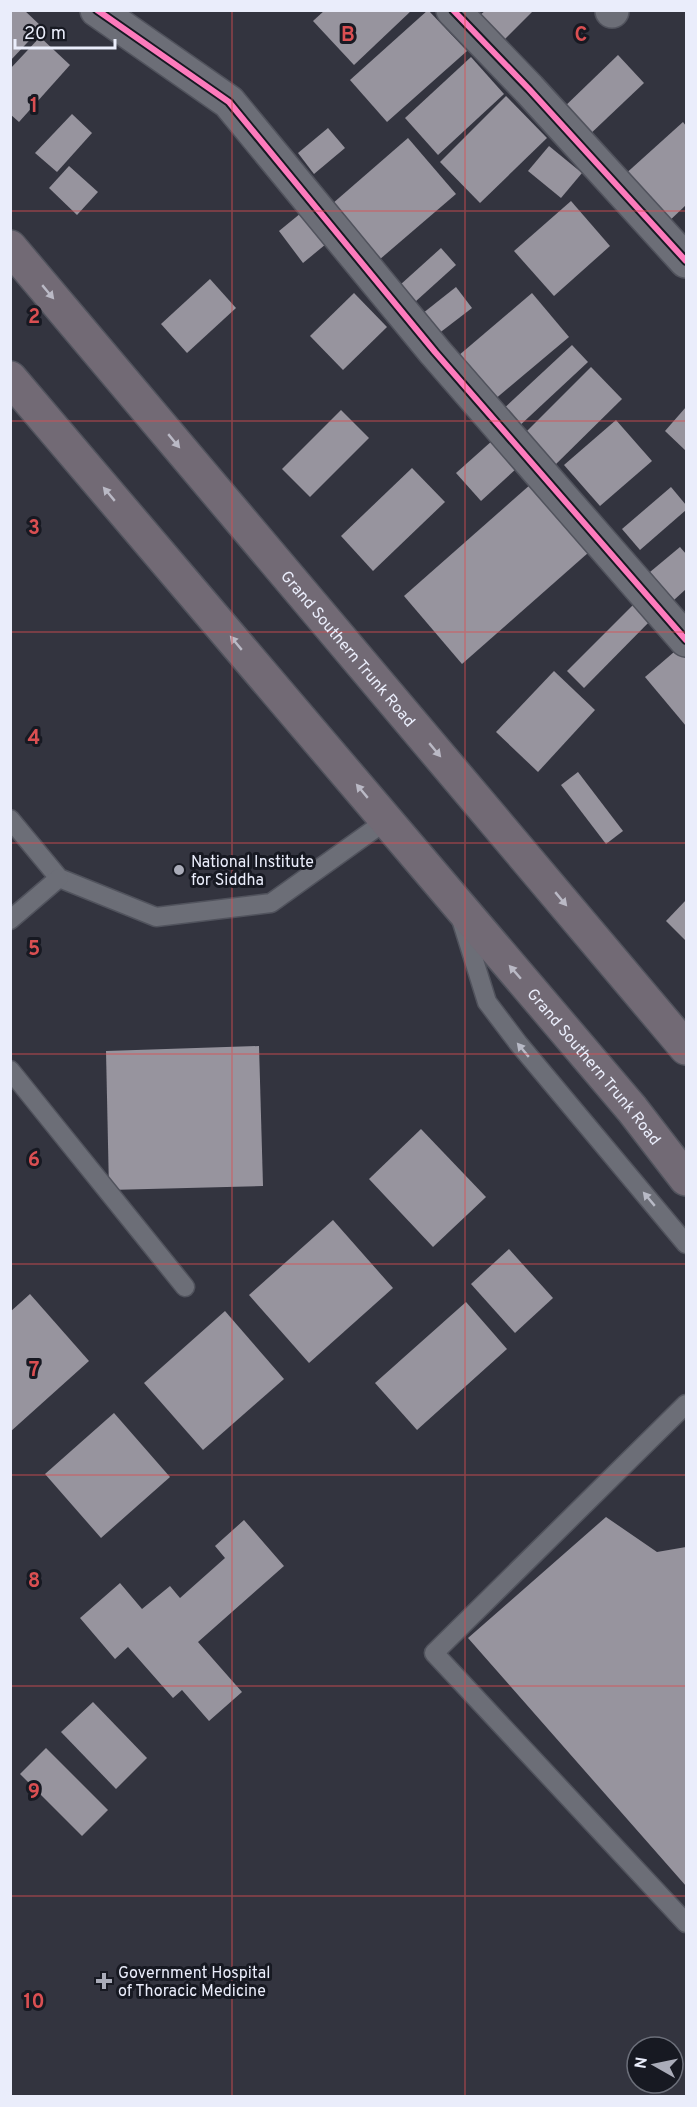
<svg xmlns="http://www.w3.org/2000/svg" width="697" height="2107" font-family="Overpass,sans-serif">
<rect width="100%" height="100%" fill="#33343f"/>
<g fill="#97949e">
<path d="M10,10H24L42,27L10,61Z"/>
<path d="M325,10H412L354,65L313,21Z"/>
<path d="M428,10L467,51L387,122L350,80Z"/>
<path d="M486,10H534L503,41L479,16Z"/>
<path d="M40,37L70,65L19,122L10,114V69Z"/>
<path d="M618,55L644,83L586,138L560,111Z"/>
<path d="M471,57L504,94L438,155L405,118Z"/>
<path d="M506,96L547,138L480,203L440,162Z"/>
<path d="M72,114L92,133L57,172L35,153Z"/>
<path d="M683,122L686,126V205L665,225L622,177Z"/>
<path d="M328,128L345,148L314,174L298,153Z"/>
<path d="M408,138L456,194L379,260L332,204Z"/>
<path d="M549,146L582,173L561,198L528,171Z"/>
<path d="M69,166L98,192L77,215L49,188Z"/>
<path d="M571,201L610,246L554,296L514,251Z"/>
<path d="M301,213L326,244L303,263L279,231Z"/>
<path d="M441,248L456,265L415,302L400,285Z"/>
<path d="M210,279L236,308L187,353L161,324Z"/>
<path d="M456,287L472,308L429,341L413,321Z"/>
<path d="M354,293L387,327L343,370L310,336Z"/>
<path d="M532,293L569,337L494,400L458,356Z"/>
<path d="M572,345L588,362L516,429L500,412Z"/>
<path d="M591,367L622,399L551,469L520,438Z"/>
<path d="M686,407V451L665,431Z"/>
<path d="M341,410L369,438L310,497L282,469Z"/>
<path d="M616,420L652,461L600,506L564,465Z"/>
<path d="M493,440L517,468L481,501L456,473Z"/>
<path d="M412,468L445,502L373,571L341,536Z"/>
<path d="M539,477L597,545L462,664L404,596Z"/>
<path d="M671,487L686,505V510L640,550L622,529Z"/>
<path d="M680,547L686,554V589L674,600L650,572Z"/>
<path d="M638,600L654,617L584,688L567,671Z"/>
<path d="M681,646L686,653V726L645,677Z"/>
<path d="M554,671L595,710L538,772L496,732Z"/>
<path d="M578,772L623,831L606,844L561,785Z"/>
<path d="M686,900V941L666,921Z"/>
<path d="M259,1046L263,1186L109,1190L106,1051Z"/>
<path d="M421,1129L486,1197L433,1247L369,1179Z"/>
<path d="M333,1220L393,1288L309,1363L249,1295Z"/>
<path d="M509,1249L553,1298L515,1333L471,1284Z"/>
<path d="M30,1294L89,1361L10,1432V1312Z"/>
<path d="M466,1302L507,1349L417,1430L375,1383Z"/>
<path d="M225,1311L284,1379L203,1450L144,1383Z"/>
<path d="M114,1413L170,1477L101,1538L45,1474Z"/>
<path d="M606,1517L657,1552L686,1547V1886L468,1638Z"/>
<path d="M244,1520L284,1566L198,1642L242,1692L209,1721L182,1690L173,1698L128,1647L115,1659L80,1618L120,1583L142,1609L170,1586L180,1598L225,1558L215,1546Z"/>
<path d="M93,1702L147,1758L116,1789L61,1732Z"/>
<path d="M46,1748L108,1810L82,1836L20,1774Z"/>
</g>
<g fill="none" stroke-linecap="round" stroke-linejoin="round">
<defs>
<g id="lane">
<path d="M10,819L59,878L156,917L271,903L387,820"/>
<path d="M461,919L487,1002L518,1043L686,1244"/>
<path d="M10,920L59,878"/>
<path d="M10,1070L185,1287"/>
<path d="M686,1404L434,1653L686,1923"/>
</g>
<g id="street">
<path d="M97,10L229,102L435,352L686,640"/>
<path d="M453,10L529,89L686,261"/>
<path d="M612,11V10"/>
</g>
<g id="primary">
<path id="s1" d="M10,247L686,1048"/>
<path id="s2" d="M10,378L632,1109L686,1179"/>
</g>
</defs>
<use href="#lane" stroke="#51535d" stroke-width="21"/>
<use href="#street" stroke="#51535d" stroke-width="36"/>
<use href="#primary" stroke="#51535d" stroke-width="36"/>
<use href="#lane" stroke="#6c6e77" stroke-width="18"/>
<use href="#street" stroke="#6c6e77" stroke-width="33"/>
<use href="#primary" stroke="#726a75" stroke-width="33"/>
<defs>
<g id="cycleway">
<path d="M97,10L229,102L435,352L686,640"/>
<path d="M453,10L529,89L686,261"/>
</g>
</defs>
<use href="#cycleway" stroke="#171922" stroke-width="10"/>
<use href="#cycleway" stroke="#fd7abc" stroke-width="6"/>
</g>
<defs><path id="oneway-solid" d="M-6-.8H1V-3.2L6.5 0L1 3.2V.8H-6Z" transform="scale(1.5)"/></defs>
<g fill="#bab9c5">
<use href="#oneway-solid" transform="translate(48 292) rotate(50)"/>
<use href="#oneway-solid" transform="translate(174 441) rotate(50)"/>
<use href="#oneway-solid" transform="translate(109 494) rotate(-130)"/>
<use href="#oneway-solid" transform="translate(236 643) rotate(-130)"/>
<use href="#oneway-solid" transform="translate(435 750) rotate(50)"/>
<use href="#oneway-solid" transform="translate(362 791) rotate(-130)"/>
<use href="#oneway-solid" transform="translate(561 899) rotate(50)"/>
<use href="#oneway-solid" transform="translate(515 972) rotate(-131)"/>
</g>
<g fill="#b8bac6">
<use href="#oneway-solid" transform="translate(523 1050) rotate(-130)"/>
<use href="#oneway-solid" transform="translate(649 1199) rotate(-130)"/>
</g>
<path fill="none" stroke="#da4f52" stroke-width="1.5" stroke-opacity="0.55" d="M232,10V2096M465,10V2096M10,211H686M10,421H686M10,632H686M10,843H686M10,1054H686M10,1264H686M10,1475H686M10,1686H686M10,1896H686"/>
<g fill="#aaacb9" stroke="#171922" stroke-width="2">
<circle cx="179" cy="870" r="6"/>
<path d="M101 1972h6v6h6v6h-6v6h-6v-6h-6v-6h6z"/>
</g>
<g text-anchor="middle" stroke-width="6" stroke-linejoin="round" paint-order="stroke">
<g font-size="16" fill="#eaedfb" stroke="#171922">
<text dy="6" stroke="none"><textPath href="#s1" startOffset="525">Grand Southern Trunk Road</textPath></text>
<text dy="6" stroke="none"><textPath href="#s2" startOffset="903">Grand Southern Trunk Road</textPath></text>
</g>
<g font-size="16" fill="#eaedfb" stroke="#171922" text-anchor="start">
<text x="191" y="867">National Institute<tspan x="191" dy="18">for Siddha</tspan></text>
<text x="118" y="1978">Government Hospital<tspan x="118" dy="18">of Thoracic Medicine</tspan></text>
</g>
</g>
<g font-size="20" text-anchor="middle" font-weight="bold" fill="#da4f52" stroke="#171922" stroke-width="6" stroke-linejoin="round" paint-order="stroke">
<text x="348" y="41">B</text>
<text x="581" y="41">C</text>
<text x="34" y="112">1</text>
<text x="34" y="323">2</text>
<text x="34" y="534">3</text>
<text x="34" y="744">4</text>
<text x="34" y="955">5</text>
<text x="34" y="1166">6</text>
<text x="34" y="1376">7</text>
<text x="34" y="1587">8</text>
<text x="34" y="1798">9</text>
<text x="34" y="2008">10</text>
</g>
<rect width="697" height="2107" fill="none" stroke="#eaedfb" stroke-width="24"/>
<g transform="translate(655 2065) rotate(279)"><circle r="28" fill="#171922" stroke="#6b6e79" stroke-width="1.5"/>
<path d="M0-4.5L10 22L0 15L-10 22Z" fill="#aaacb9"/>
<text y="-9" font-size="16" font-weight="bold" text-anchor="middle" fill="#eaedfb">N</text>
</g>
<path d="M15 39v9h100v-9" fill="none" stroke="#eaedfb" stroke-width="3"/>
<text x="24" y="39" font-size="18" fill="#eaedfb" stroke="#171922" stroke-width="4.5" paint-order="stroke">20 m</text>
</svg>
